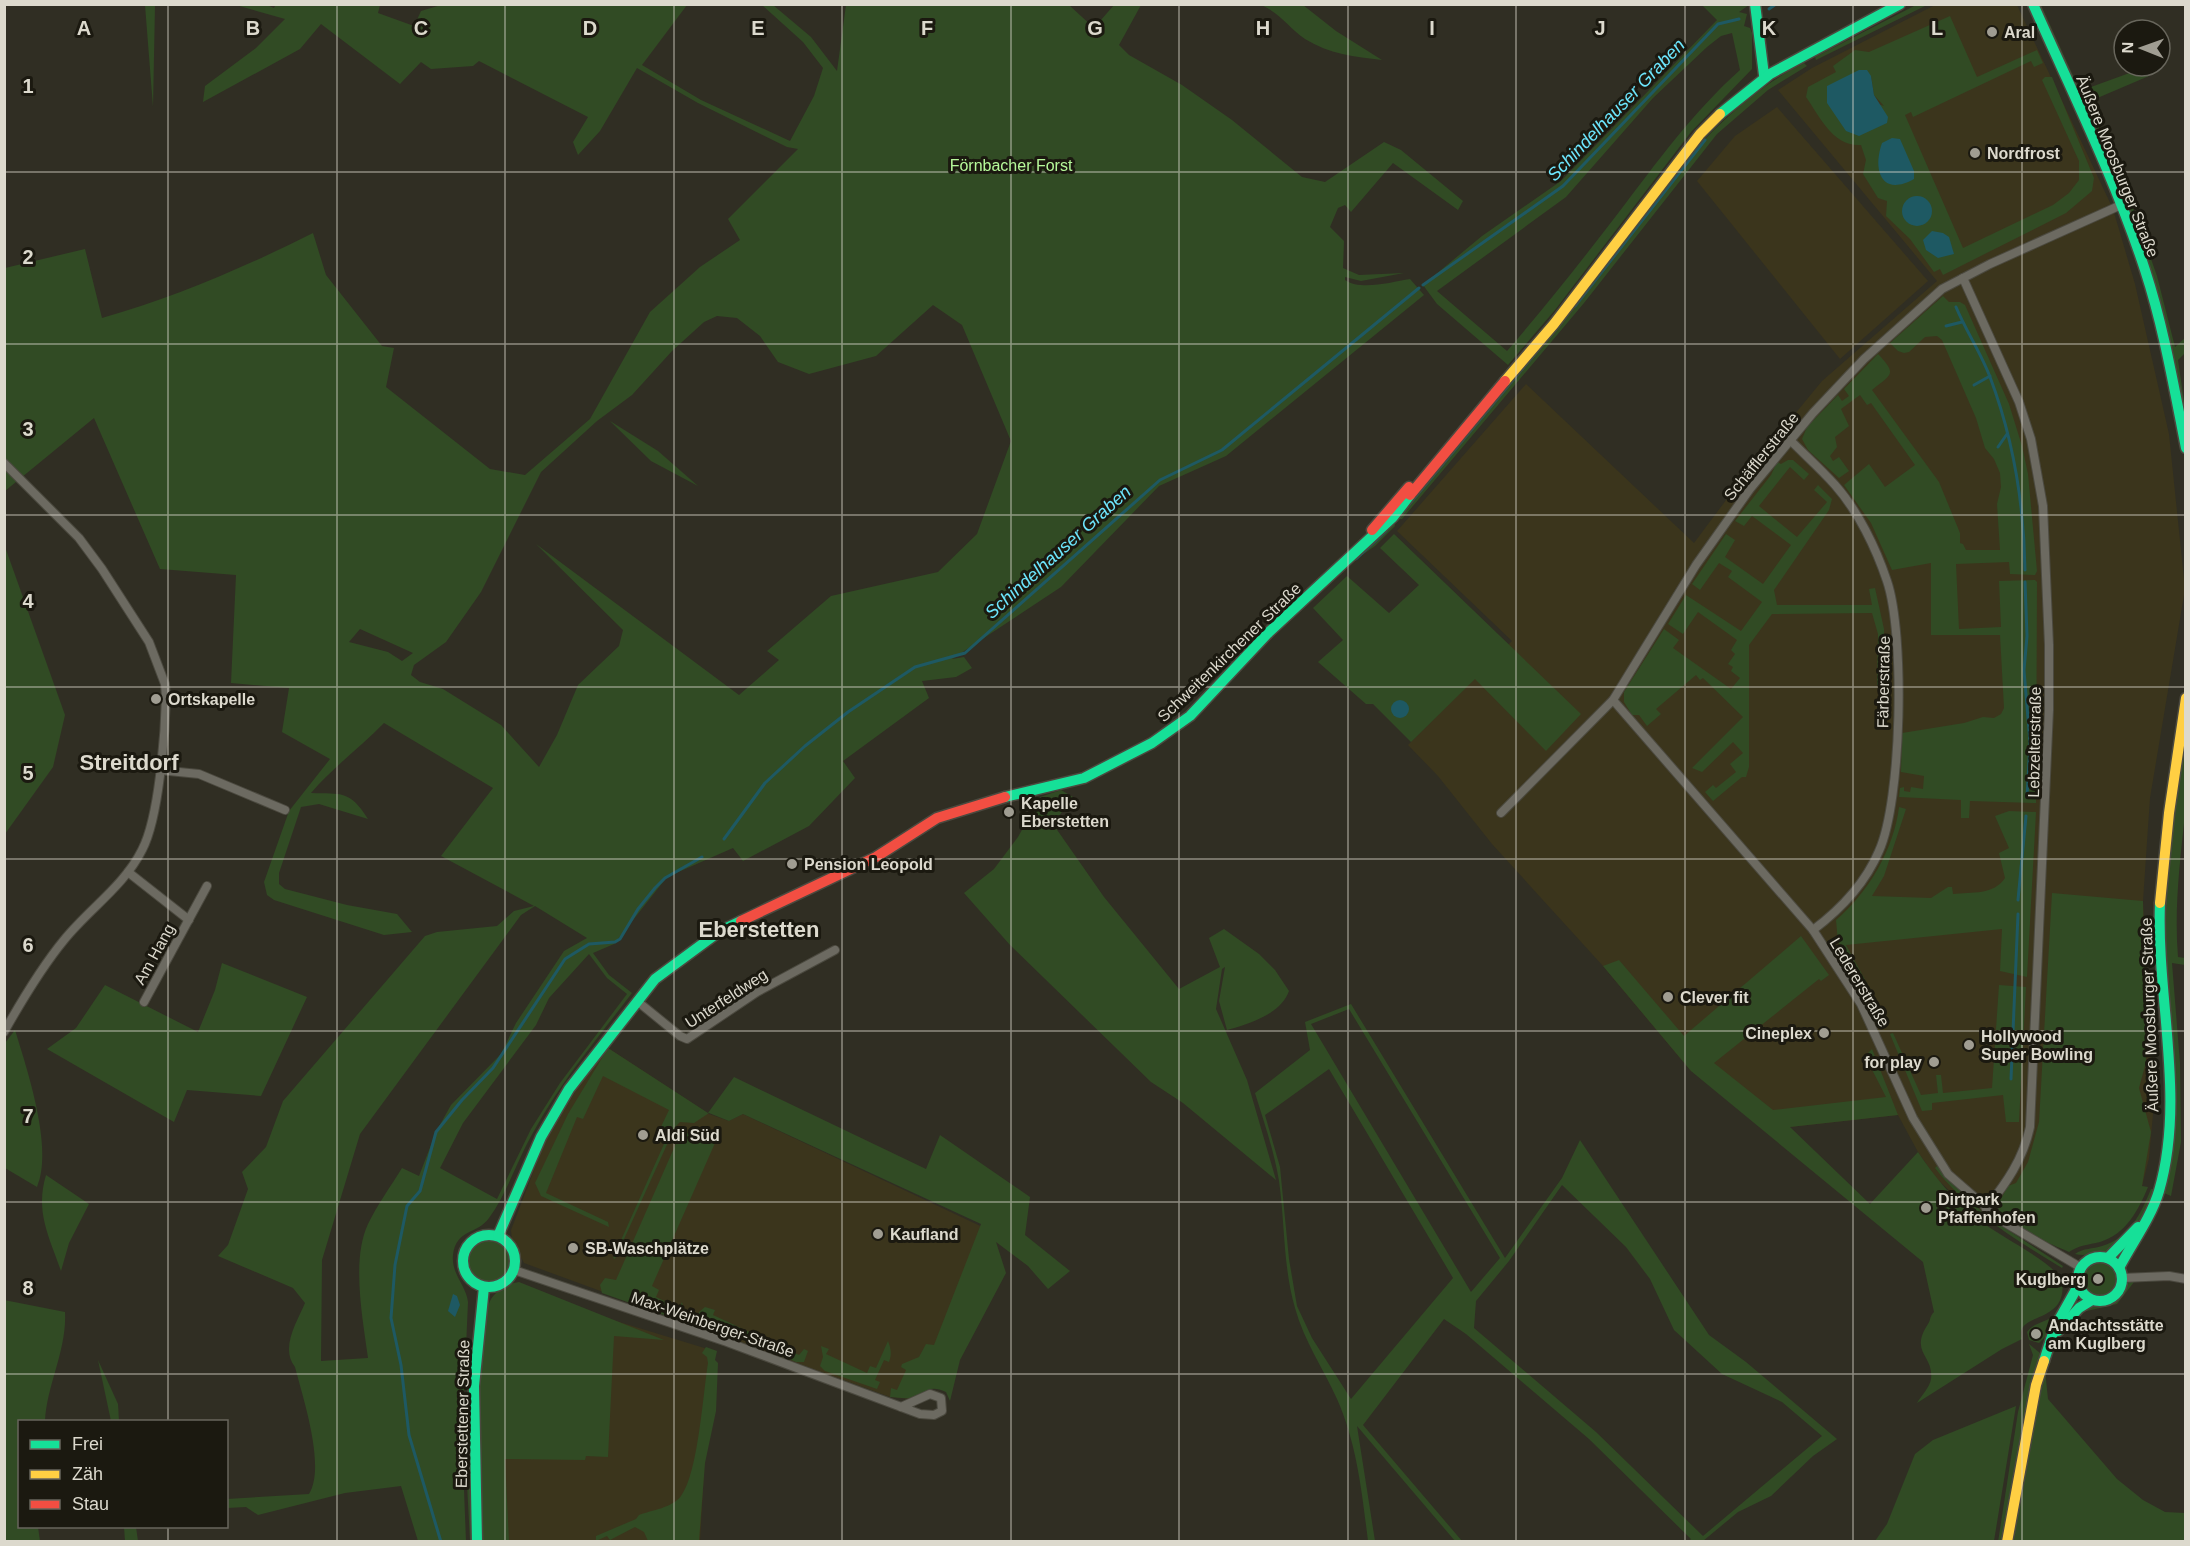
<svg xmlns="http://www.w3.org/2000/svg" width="2190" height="1546" font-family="Arial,sans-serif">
<rect width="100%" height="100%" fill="#302e23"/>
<g fill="#3b351c">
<path d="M1935,5H2017L2113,209L2135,284L2169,434L2185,589L2150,798L2143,901L2154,1103L2149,1158L2142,1186L1998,1203L1984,1224L1936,1178L1918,1152L1898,1115L1790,1127L1691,1071L1603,966L1492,844L1438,776L1408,745L1512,641L1397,531L1526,384L1694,543L1744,476L1822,381L1937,281L1778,90L1812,68Z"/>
<path d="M1777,107L1928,281L1840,359L1697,181L1735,136Z"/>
<path d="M608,1048L709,1114L729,1121L743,1114L993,1232L911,1399L890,1397L524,1263L512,1240L511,1230L544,1144L578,1087Z"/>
<path d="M521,1292L711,1350L700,1541L492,1542Z"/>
</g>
<g fill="#314b24" fill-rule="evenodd">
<path d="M276,4L380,5L378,13L414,26L421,11L441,5H687L642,65L701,100L790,141L814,96L823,68L803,42L762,5H773L811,37L837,71L846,5H1069L1094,28L1114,5H1141L1119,45L1129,55L1182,85L1232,120L1302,177L1325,182L1384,142L1401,150L1463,201L1458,210L1393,163L1351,212L1345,205L1338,208L1330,227L1344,241L1343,268L1359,275L1404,273L1361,281L1345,277V280C1361,291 1391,282 1410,279L1424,295L1226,456L1159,486L1061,587L952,659L964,657L972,668L956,677L922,681L929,698L843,761L855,778L809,826L743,861L733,848L667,877L614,944L593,953L609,975L632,993C598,1038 561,1081 534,1131C517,1160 507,1194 489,1218C478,1234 456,1229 453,1255C451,1274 466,1285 468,1302L462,1438L466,1541H418L401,1486L345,1493L258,1515L246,1507L227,1508V1499L309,1494C326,1467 303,1398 295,1367C280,1348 297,1322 305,1303L293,1288L218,1256L228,1245L248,1189L242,1172L266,1147L283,1101L425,936L437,932L497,926L514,911L534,906L441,856L493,788L384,723C361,747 333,767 311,793C341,794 350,790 368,819L319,804L301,807L279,873V884L285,889L347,905L397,914L412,932L384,935L274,900L267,895L264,882L289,811L330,759L282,732L289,688L231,683L236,575L160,569L94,418L5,491V268L85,249L102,318C176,297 245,267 313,233L326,275L382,346L394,348L386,387L490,469L525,475L590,419L650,312L700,267L740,240L728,219L798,149L787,147L698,103L637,68L600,131L578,155L573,142L588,117L479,61L473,66L431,69L421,62L400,84L321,24L300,49L203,102L205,86L256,48L285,19L236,5H267L274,8ZM933,305L962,325L1011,441L977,534L938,572L831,596L767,651L779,660L739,695L536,544L623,630L619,646L578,685L557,735L539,767L501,725L443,689L420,682L411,675L414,665L446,642L481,592L541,472L597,421L632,395L672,351L704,322L717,316L737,318L760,336L778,362L809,374L876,356ZM360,629L413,653L402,661L388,652L349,642ZM535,906L587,938L564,951L516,1023L501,1054L451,1105L436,1132L419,1176L402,1168C391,1186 377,1205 368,1224C351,1260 363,1320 368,1358L321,1361L322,1260L360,1134L521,915ZM589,954L607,978L627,994L560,1083L531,1129L497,1199L440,1168L463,1123L536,1025L549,998Z"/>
<path d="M145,5H155L153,107Z"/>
<path d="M1261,5H1303L1336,31L1382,60C1355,57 1329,54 1305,39C1289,28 1280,13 1261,5Z"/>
<path d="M1702,5H1749L1739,12L1747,14L1744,26L1750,28L1752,33V69L1691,132L1555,310L1508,365L1437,304L1423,285L1482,236L1561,181L1717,20ZM1732,33L1740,70C1693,112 1657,162 1619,212C1583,259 1546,306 1507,351L1437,291L1566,197L1653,98L1707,47L1721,36Z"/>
<path d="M1916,5H1927L1816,60L1815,57Z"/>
<path d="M2038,5H2041L2080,91L2146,67L2149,76L2088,102L2131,202L2157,276L2175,347L2185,338V353L2178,360L2185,408V436L2121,191Z"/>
<path d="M1950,16L1977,77L2037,50L2043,63L2034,67L2031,61L1913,117L1911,112L1905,115L1963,248L2053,205L2069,193L2079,180V161L2042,80L2045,77H2052L2094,178L2092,191L2066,213L1943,275L1940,269L1934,272L1910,239L1886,216L1887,201L1878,198L1863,174L1866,160L1861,145C1833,147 1820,117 1806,97L1808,87L1836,72L1833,66L1855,50L1869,52ZM1871,76L1874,95L1884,106L1827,86Z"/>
<path d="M1804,63L1807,66L1768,90L1717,134L1584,303L1402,519H1397V515L1696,148C1729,114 1762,84 1804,63Z"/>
<path d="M1943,296L1949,302H1960L1965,305L2009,404L2022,446L2028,474L2037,571L2035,575L2010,574L2009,562L1956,564L1959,629L2001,627L1999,581L2035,580L2037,582L2036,803L1970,801L1969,818H1961V800L1899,797L1900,788L1904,787V791L1910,792L1911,787L1923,789L1924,776L1901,772L1902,733L1964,723L1983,717L1994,718L2001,714L2004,708L2000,635H1931V563L1892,570L1871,523L1844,485L1869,464L1885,487L1915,465L1871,403L1867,405L1860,395L1841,409L1849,426L1835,437L1837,447L1830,456L1833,461L1839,457L1849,471L1839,478L1808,450L1802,439L1807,427L1838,395L1842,401L1849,396L1844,389L1878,354C1898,375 1891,374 1872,390L1939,482L1960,533V543L1963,544L1966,550H2000L1997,504L2001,487L2000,473L1994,459L1985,448L1976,418L1942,340L1937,336L1925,337L1909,352L1904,353L1898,351L1890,343Z"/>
<path d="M610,421L658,451L698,486L651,461Z"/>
<path d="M1788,460H1793L1809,474L1804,480L1790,467L1759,506L1797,537L1827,502L1814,490L1818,485L1832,499L1829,510L1774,590L1777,605H1872L1869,589L1875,588L1884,629V683L1877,685L1878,634L1872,613L1772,614L1749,645V767L1746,777H1742L1713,801L1705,792L1713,785L1716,788L1736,772L1730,764L1743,753L1733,742L1702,772L1692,768L1743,717L1703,678L1700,680L1696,675L1656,709L1661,714L1647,726L1639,715H1632L1624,702V692L1664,629L1679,640L1673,648L1731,689L1740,678L1731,671L1733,667L1728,664L1735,654L1731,650L1737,640L1698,612L1683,634L1668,624L1686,595L1741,631L1762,602L1728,577L1732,571L1719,563L1700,590L1692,584L1726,534L1735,540L1725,557L1763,584L1791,545L1752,516L1744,526L1735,521L1771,475L1777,462L1781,464Z"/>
<path d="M1394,522L1395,526L1375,546L1355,560Z"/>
<path d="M1394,534L1581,714L1546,751L1475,679L1411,742L1373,704H1366L1318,662L1343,640L1313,608L1347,576L1389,613L1419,585L1380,548Z"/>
<path d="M4,544L65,715L53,767L5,834Z"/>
<path d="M2185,736C2185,762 2188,789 2185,814C2180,861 2174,909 2178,957L2185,958V965L2172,963L2180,1063L2181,1142L2171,1196L2164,1193L2170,1168L2165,891Z"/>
<path d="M1061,790L1073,797L1053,824L1104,897L1179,989L1220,967L1209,938L1224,929L1259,954L1275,970L1289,991C1281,1014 1249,1024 1227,1030L1219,1001L1225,967L1222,969L1216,1009L1247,1080L1276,1180L1183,1103L1151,1082L1010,945L964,893L994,869L1018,837L1040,797Z"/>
<path d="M1899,807L1906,809L1884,876L1872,896L1931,898L1948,887H1952L1953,894C1972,892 1994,895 2005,878L1999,853L2009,848L1995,816L2009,811L2036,812L2027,977L2000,971L2002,929L1846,945L1874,996H1870L1838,942L1836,920C1868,893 1894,849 1899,807Z"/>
<path d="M2052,893L2143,901L2146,1062L2139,1088L2151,1132L2142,1186L2148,1187C2138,1211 2126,1234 2100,1242C2088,1245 2079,1245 2069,1252C2049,1243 2005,1227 1997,1206L2008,1186L2016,1183L2028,1162L2039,1122Z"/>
<path d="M1801,936L1829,975L1821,981L1819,979L1714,1063L1773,1110L1886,1097L1865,1056L1872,1049L1898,1115L1790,1127L1870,1204L1918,1152C1934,1176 1953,1199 1976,1218C1997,1235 2050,1260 2062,1280C2069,1326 2013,1311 2022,1339L2002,1349L1917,1403C1921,1396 1930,1387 1931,1379C1934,1355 1909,1353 1928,1324C1931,1320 1929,1317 1934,1312L1923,1262L1691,1071L1603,966L1619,960L1684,1036Z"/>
<path d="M222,963L307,997L261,1096L187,1090L174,1122L47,1049L76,1028L105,985L198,1032L215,990Z"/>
<path d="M1999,985L2026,987L2019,1122H2006L2003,1095L1932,1103V1110L1922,1111L1890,1034L1893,1033L1921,1095L1938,1093L1936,1075H1941L1943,1093L1992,1088Z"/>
<path d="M1351,1004L1505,1258L1562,1178L1580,1140L1709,1335L1746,1362L1837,1439L1813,1456L1771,1496L1738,1512L1703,1541H1689L1691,1539L1589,1439L1466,1334L1444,1319L1363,1425L1462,1541H1455L1357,1426L1375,1541H1368C1362,1493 1357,1444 1337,1399C1323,1368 1304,1341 1295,1308C1283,1267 1285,1223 1279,1181C1274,1151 1264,1122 1255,1093L1310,1050L1305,1022ZM1349,1009L1500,1258L1471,1292L1311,1024ZM1329,1069L1453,1278L1351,1399L1312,1338L1297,1306L1289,1259L1280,1167L1265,1115ZM1562,1185L1626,1247L1650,1279L1674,1330L1722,1374L1782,1402L1822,1436L1703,1536L1596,1432L1474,1328L1476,1301L1509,1261Z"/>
<path d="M15,1030C27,1069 54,1149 37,1187L5,1168V1043Z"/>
<path d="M608,1048L708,1113L734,1077L926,1169L940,1135L1030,1197L1025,1235L1070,1271L1048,1289L1028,1266L996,1242L1006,1273L960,1360L950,1401L946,1392C926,1383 926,1396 910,1398C904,1399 896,1397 890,1397L891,1388L897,1390L906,1370L901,1367L902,1364L919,1357L926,1344L934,1345L981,1224L743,1114L729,1121L709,1113L694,1123L680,1122L675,1127L615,1259L613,1258L668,1135L659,1131L669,1110L603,1076L583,1119L577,1117L546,1193L608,1222L609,1227L541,1196L535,1183L568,1114Z"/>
<path d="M687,1133L711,1135L709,1140L715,1143L652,1286L659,1290L656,1297L679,1308L682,1302L684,1311L675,1319L602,1293L600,1285L605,1278L616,1280L678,1139Z"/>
<path d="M1937,1166L1985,1215L2063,1266L2062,1268C2015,1239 1969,1212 1935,1168Z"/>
<path d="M46,1175L89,1204L69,1243L61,1271C49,1236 35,1212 46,1175Z"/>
<path d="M2151,1189H2154L2144,1214L2112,1252C2099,1252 2086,1257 2075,1254C2083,1248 2093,1249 2102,1246C2130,1238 2141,1213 2151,1189Z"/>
<circle cx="490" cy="1260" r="22"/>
<circle cx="2098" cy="1278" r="18"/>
<path d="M519,1282L664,1340L614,1336L608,1457L586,1456L585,1460L505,1459L509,1541L483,1542C480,1474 475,1405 483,1338C485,1326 485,1311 490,1301C495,1291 509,1283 519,1282Z"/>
<path d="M2129,1282H2134L2117,1304L2087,1311L2083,1309L2116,1301Z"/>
<path d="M4,1300L65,1312C67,1350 47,1384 45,1421L20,1422V1526L38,1527L40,1541H5Z"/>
<path d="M705,1307L715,1310L713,1315L799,1355L804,1349L808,1351L804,1362H796L708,1323L705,1330L696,1325L699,1312Z"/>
<path d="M2059,1314L2048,1334L2039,1343L2029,1340L2027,1332C2034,1322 2049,1321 2059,1314Z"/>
<path d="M888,1341C891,1349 892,1354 889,1362L884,1360L875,1380L880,1382L877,1389L825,1371L820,1366L823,1357L821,1346L829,1349L826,1354L867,1373L870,1366L876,1368Z"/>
<path d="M2029,1344L2040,1353L2023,1422L2002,1541L1998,1542L2018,1412L2033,1355Z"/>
<path d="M706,1347L717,1351L715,1360L718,1363L716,1411L705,1463L699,1541H648L644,1532L635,1527L610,1540L607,1536L596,1541V1536L636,1519L639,1515C652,1510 672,1508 681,1496C698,1474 703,1394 708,1363L707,1357L702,1353Z"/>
<path d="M468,1352H471L469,1463L474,1542L470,1541L466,1465Z"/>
<path d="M98,1360L118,1404L119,1421H111Z"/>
<path d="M2045,1370L2048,1399L2117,1479L2143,1500L2165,1512L2185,1513V1541L2013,1542Z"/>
<path d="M2016,1406L1994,1541H1875L1887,1524L1915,1454L1933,1440Z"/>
<path d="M124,1527H136L138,1541H125Z"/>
</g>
<g fill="#1e5963">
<path d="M1859,70H1867L1871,76L1874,95L1888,117L1887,123L1859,136L1846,131L1827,103V86Z"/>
<path d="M1892,138L1900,139L1914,171V179C1882,197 1872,171 1882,143Z"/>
<circle cx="1917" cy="211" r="15"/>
<path d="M1932,231L1943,233L1949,237L1954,254L1938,258L1926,250L1923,240Z"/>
<circle cx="1400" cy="709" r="9"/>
<path d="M453,1294L457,1296L460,1305L455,1317L448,1311Z"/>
</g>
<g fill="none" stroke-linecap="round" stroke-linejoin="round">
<g stroke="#1e5963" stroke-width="3">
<path d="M1769,9L1776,4"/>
<path d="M1423,285L1563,186L1718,24L1739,19"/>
<path d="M1575,306L1705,140"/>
<path d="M1956,307C1966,331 1981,353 1990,377C2013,438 2024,505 2025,570"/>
<path d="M1946,326L1962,322"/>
<path d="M1974,385L1990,376"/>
<path d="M1998,447L2007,434"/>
<path d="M1402,513L1538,350"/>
<path d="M1356,559L1386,531"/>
<path d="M2025,582L2027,636L2024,670L2030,743L2027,797"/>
<path d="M724,839L765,783L805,746L848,712L915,667L965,653L1160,480L1222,450L1419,288"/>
<path d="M2018,900L2026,816"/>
<path d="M2011,1079L2018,914"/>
<path d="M441,1542L409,1435L401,1365L391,1318L395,1265L407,1206L420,1191L436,1132L462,1100L493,1068L565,959L589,944L615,942L620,939L638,909L655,888L665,878L702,857"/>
</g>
<defs>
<g id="street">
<path d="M1963,278L2019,402L2031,439L2043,506L2049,645V710L2030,1127C2023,1160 2006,1183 1986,1209"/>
<path d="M1790,440C1805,455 1821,469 1835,485C1858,511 1876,548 1887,581C1905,634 1902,800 1879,851C1865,884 1841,909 1813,930"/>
<path d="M4,463L79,538L102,569L149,642L165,684L166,697C165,735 159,818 142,850C124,886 89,909 64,940C41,968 22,1000 4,1032"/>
<path d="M1613,700L1813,930L1861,1004L1913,1118L1948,1174L2002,1221L2080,1267"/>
<path d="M159,770L199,774L285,810"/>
<path d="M1501,813L1613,700L1696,565L1750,489L1813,413L1864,359L1942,289L1990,264L2121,205"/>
<path d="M128,872L189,920"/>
<path d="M637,1001L680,1036L687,1039L757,992L835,950"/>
<path d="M144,1002L207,886"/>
<path d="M514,1270L727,1342L920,1414L934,1415L942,1411L941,1398L930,1394L901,1407"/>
<path d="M2122,1278L2169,1276L2186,1279"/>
</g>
<g id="fast">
<path d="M1755,4L1764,75"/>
<path d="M2033,4C2072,92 2115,178 2145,270C2164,328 2174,388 2186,448"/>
<path d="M1720,114L1770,74L1900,4"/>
<path d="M1005,797L1084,778L1152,743L1190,716L1269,632L1393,517L1410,495"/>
<circle cx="489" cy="1261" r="26"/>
<path d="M498,1236L541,1137L569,1089L655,979L720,931L741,921"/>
<circle cx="2100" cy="1279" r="22"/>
<path d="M2108,1258L2138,1227"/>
<path d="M2119,1268C2132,1243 2151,1218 2159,1191C2186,1098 2156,997 2160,903"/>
<path d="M2058,1331L2079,1308L2092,1300"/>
<path d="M2044,1361L2055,1327L2078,1286"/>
<path d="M477,1542L474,1386L484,1287"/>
</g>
<g id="slow">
<path d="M1505,381L1554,324L1700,134L1720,114"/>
<path d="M2160,903L2169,813L2186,698"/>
<path d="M2007,1542L2036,1385L2044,1361"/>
</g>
<g id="jam">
<path d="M1410,495L1505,381"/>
<path d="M1372,530L1409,487"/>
<path d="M741,921L876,857L937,818L1005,797"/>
</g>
</defs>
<use href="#street" stroke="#4b493f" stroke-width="10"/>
<use href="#fast" stroke="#4b493f" stroke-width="13"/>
<use href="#slow" stroke="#4b493f" stroke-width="13"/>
<use href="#jam" stroke="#4b493f" stroke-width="13"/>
<use href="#street" stroke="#6c6a61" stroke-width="8"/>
<use href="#fast" stroke="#16e098" stroke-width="10"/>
<use href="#slow" stroke="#ffcf43" stroke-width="10"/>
<use href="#jam" stroke="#f24e42" stroke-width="10"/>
</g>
<path fill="none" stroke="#dcd9cd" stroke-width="1.5" stroke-opacity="0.55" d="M168,4V1422M337,4V1542M505,4V1542M674,4V1542M842,4V1542M1011,4V1542M1179,4V1542M1348,4V1542M1516,4V1542M1685,4V1542M1853,4V1542M2022,4V1542M4,172H2186M4,344H2186M4,515H2186M4,687H2186M4,859H2186M4,1031H2186M4,1202H2186M4,1374H2186M168,1526V1542"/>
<g fill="#a09d92" stroke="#1b1910" stroke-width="2">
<circle cx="1992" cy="32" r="6"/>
<circle cx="1975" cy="153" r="6"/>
<circle cx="156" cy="699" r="6"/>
<circle cx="1009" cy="812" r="6"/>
<circle cx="792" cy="864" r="6"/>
<circle cx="1668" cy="997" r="6"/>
<circle cx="1824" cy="1033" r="6"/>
<circle cx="1969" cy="1045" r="6"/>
<circle cx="1934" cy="1062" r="6"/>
<circle cx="643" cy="1135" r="6"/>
<circle cx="1926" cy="1208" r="6"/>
<circle cx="878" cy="1234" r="6"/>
<circle cx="573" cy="1248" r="6"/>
<circle cx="2098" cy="1279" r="6"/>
<circle cx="2036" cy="1334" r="6"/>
</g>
<g text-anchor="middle" stroke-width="6" stroke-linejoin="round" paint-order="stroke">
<g font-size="16" font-weight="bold" fill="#dcd9cd" stroke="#1b1910" text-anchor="start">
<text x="2004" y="38">Aral</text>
<text x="1987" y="159">Nordfrost</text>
<text x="168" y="705">Ortskapelle</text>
<text x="1021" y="809">Kapelle<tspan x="1021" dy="18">Eberstetten</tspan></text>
<text x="804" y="870">Pension Leopold</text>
<text x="1680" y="1003">Clever fit</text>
<text x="1812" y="1039" text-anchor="end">Cineplex</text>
<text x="1981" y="1042">Hollywood<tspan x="1981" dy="18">Super Bowling</tspan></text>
<text x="1922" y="1068" text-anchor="end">for play</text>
<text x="655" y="1141">Aldi Süd</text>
<text x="1938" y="1205">Dirtpark<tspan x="1938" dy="18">Pfaffenhofen</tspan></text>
<text x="890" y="1240">Kaufland</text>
<text x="585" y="1254">SB-Waschplätze</text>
<text x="2086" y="1285" text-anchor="end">Kuglberg</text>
<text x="2048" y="1331">Andachtsstätte<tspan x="2048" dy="18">am Kuglberg</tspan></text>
</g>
<g font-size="16" fill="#b6f99a" stroke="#1b1910">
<text x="1011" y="171">Förnbacher Forst</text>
</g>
<g font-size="16" fill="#dcd9cd" stroke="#1b1910">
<text transform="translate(2118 166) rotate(68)" y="6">Äußere Moosburger Straße</text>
<text transform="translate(1761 456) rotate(-51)" y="6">Schäfflerstraße</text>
<text transform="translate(1229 652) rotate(-44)" y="6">Schweitenkirchener Straße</text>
<text transform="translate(1883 682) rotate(-89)" y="6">Färberstraße</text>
<text transform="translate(2034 742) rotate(-89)" y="6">Lebzelterstraße</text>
<text transform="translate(154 954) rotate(-61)" y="6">Am Hang</text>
<text transform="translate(1860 982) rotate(59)" y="6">Ledererstraße</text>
<text transform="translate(726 998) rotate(-33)" y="6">Unterfeldweg</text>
<text transform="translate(2149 1015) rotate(-92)" y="6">Äußere Moosburger Straße</text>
<text transform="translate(713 1324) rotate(19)" y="6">Max-Weinberger-Straße</text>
<text transform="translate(462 1414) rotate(-89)" y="6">Eberstettener Straße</text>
</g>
<g font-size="18" font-style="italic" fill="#6de6fd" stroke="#1b1910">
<text transform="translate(1616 110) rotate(-46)" y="6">Schindelhauser Graben</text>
<text transform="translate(1058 552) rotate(-42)" y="6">Schindelhauser Graben</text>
</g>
<g font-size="22" font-weight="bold" fill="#dcd9cd" stroke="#1b1910">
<text x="129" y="770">Streitdorf</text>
<text x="759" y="937">Eberstetten</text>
</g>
</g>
<g font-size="20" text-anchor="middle" font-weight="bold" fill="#dcd9cd" stroke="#1b1910" stroke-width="6" stroke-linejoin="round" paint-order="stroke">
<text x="84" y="35">A</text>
<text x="253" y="35">B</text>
<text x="421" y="35">C</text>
<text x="590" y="35">D</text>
<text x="758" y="35">E</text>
<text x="927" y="35">F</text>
<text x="1095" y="35">G</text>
<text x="1263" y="35">H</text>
<text x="1432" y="35">I</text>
<text x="1600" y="35">J</text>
<text x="1769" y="35">K</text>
<text x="1937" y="35">L</text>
<text x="28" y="93">1</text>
<text x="28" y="264">2</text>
<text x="28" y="436">3</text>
<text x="28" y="608">4</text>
<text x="28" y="780">5</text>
<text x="28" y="952">6</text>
<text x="28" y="1123">7</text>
<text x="28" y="1295">8</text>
</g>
<rect width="2190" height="1546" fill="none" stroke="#dcd9cd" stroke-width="12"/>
<rect x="18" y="1420" width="210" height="108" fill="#1b1910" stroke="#68665c" stroke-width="1.5"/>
<rect x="30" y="1440" width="30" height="9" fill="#16e098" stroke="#68665c" stroke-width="1.5"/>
<text x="72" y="1450" font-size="18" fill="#dcd9cd">Frei</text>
<rect x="30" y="1470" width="30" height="9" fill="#ffcf43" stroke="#68665c" stroke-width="1.5"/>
<text x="72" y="1480" font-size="18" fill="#dcd9cd">Zäh</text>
<rect x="30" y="1500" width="30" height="9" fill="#f24e42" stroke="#68665c" stroke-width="1.5"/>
<text x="72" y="1510" font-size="18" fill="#dcd9cd">Stau</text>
<g transform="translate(2142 48) rotate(271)"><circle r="28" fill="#1b1910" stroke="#68665c" stroke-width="1.5"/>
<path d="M0-4.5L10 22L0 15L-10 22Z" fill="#a09d92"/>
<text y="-9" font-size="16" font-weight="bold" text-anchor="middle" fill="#dcd9cd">N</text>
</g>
</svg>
